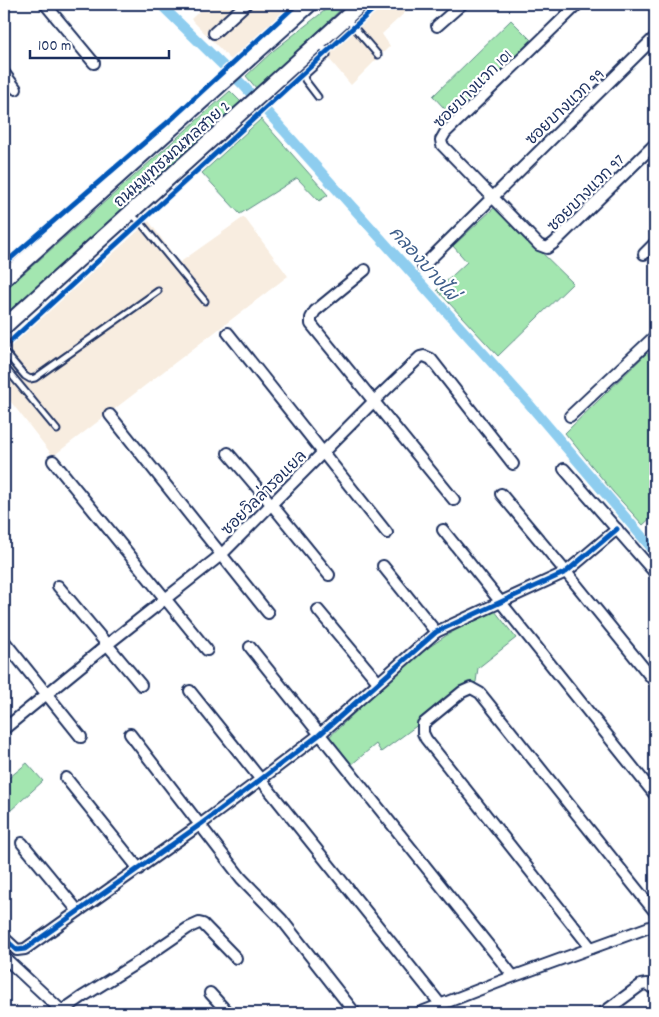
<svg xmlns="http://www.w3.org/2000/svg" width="659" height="1017" font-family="Dekko,'Playpen Sans Thai',sans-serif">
<rect width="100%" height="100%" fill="#fff"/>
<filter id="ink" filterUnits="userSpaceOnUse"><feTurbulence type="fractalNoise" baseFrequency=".02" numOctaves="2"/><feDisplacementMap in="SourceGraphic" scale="10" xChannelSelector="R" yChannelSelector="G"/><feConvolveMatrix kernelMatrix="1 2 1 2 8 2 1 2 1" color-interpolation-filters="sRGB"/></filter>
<g filter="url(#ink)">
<g fill="#f8ede0">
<path d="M207,4H292L231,60L191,19Z"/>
<path d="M381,4H414L382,34L390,46L351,85L325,54Z"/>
<path d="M244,217L288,276L53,456L4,393V352L149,221L179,263Z"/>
</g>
<g fill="#a3e6b0" stroke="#5f8a87">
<path d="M333,4H346L280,69L257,89L246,76L273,51Z"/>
<path d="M511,20L533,42L454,119L433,96Z"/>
<path d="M230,91L242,103L4,316V291Z"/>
<path d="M261,119L328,195L319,201L297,178L240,214L202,173Z"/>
<path d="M495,207L573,283L498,356L437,290L467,262L453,246Z"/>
<path d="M647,353L655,363V514L643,525L613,492L565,433Z"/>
<path d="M495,611L516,638L478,668L476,682L381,752L376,744L351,765L328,738C366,703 403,663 447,635C463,626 479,619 495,611Z"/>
<path d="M27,763L43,781L10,811L4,804V782Z"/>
</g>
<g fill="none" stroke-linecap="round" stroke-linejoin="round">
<path stroke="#8ecdef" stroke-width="10" d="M160,4L243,85L529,404L655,552"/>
<defs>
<g id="lane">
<path d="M346,18L378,55"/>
<path d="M318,97L305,80L304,76L327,55V52L318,43"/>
<path d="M131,214L141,223L205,301"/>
<path d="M4,351L25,376L30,379L35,378L158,291"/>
<path d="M4,366L57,430"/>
</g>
<g id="street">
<path d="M45,4L94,63"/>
<path d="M578,4L445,133L441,140L442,145L539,245L547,248L554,243L655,144"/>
<path d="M437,26L462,4"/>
<path d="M214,33L246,4"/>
<path d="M4,73L16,89"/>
<path d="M644,254L655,243"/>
<path d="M423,266L655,37"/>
<path d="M365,270L315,311L311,318V324L454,500"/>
<path d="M228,333L387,533"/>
<path d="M110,415L268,613"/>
<path d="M570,416L655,336"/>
<path d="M228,453L272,505L329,575"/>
<path d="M53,461L207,650"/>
<path d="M564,469L655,573"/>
<path d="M501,494L566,572L655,682"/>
<path d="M443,530L655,795"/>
<path d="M383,566L436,632"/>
<path d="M58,586L141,685"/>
<path d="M318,610L378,682"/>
<path d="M4,641L81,737"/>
<path d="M250,647L513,976"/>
<path d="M190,691L441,1005"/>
<path d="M4,729L108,644L221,555L374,401L420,357L424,356L431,359L513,464"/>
<path d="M130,734L241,878L282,920L355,1013"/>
<path d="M66,778L139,869"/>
<path d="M22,843L78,911"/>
<path d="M4,938L17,950L25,949L201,824L260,780L319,735L436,632L566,572L617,529"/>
<path d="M591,948L426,739L423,733V724L462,692L471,688L480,693L655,912"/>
<path d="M4,957L64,1013"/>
<path d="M210,993L228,1013"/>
<path d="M59,1013L82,997L140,961L188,928L199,923L203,924L236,958"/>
<path d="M419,1013L509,978L655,925"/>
<path d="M603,1013L641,985L647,984L655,990"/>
</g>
<g id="secondary">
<path d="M4,279L310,4"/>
<path d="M4,327L361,4"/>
</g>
</defs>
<use href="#lane" stroke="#1b2f5e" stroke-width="9"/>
<use href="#street" stroke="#1b2f5e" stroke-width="14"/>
<use href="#secondary" stroke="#1b2f5e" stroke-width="18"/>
<use href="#lane" stroke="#fff" stroke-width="5"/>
<use href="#street" stroke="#fff" stroke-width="10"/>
<use href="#secondary" stroke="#fff" stroke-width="14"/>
<defs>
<g id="cycleway">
<path d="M4,264L175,116L297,4"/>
<path d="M4,347L379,4"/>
<path d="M4,938L17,950L25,949L201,824L260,780L319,735L436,632L566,572L617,529"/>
</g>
</defs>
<use href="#cycleway" stroke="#fff" stroke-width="8"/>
<use href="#cycleway" stroke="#0057b8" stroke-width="5"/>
</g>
</g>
<g text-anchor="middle" stroke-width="4.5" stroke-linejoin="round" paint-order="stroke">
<g font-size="16" fill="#1b2f5e" stroke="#fff">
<text transform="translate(472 88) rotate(-45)" y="6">ซอยบางแวก 101</text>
<text transform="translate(564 106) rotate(-44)" y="6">ซอยบางแวก 99</text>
<text transform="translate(171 153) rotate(-42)" y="6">ถนนพุทธมณฑลสาย 2</text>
<text transform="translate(585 192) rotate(-45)" y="6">ซอยบางแวก 97</text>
<text transform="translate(263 492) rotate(-45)" y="6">ซอยวิลล่ารอแยล</text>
</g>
<g font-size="18" font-style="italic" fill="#3e5e8a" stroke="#fff">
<text transform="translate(424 263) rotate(48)" y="6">คลองบางไผ่</text>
</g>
</g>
<rect width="659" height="1017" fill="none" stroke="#fff" stroke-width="20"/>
<rect x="10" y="10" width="639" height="997" fill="none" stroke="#1b2f5e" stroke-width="2" filter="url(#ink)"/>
<path d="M30 50v8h139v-8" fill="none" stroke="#1b2f5e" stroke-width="2.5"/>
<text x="38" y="50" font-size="15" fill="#1b2f5e" stroke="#ffffff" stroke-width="4" paint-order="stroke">100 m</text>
</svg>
